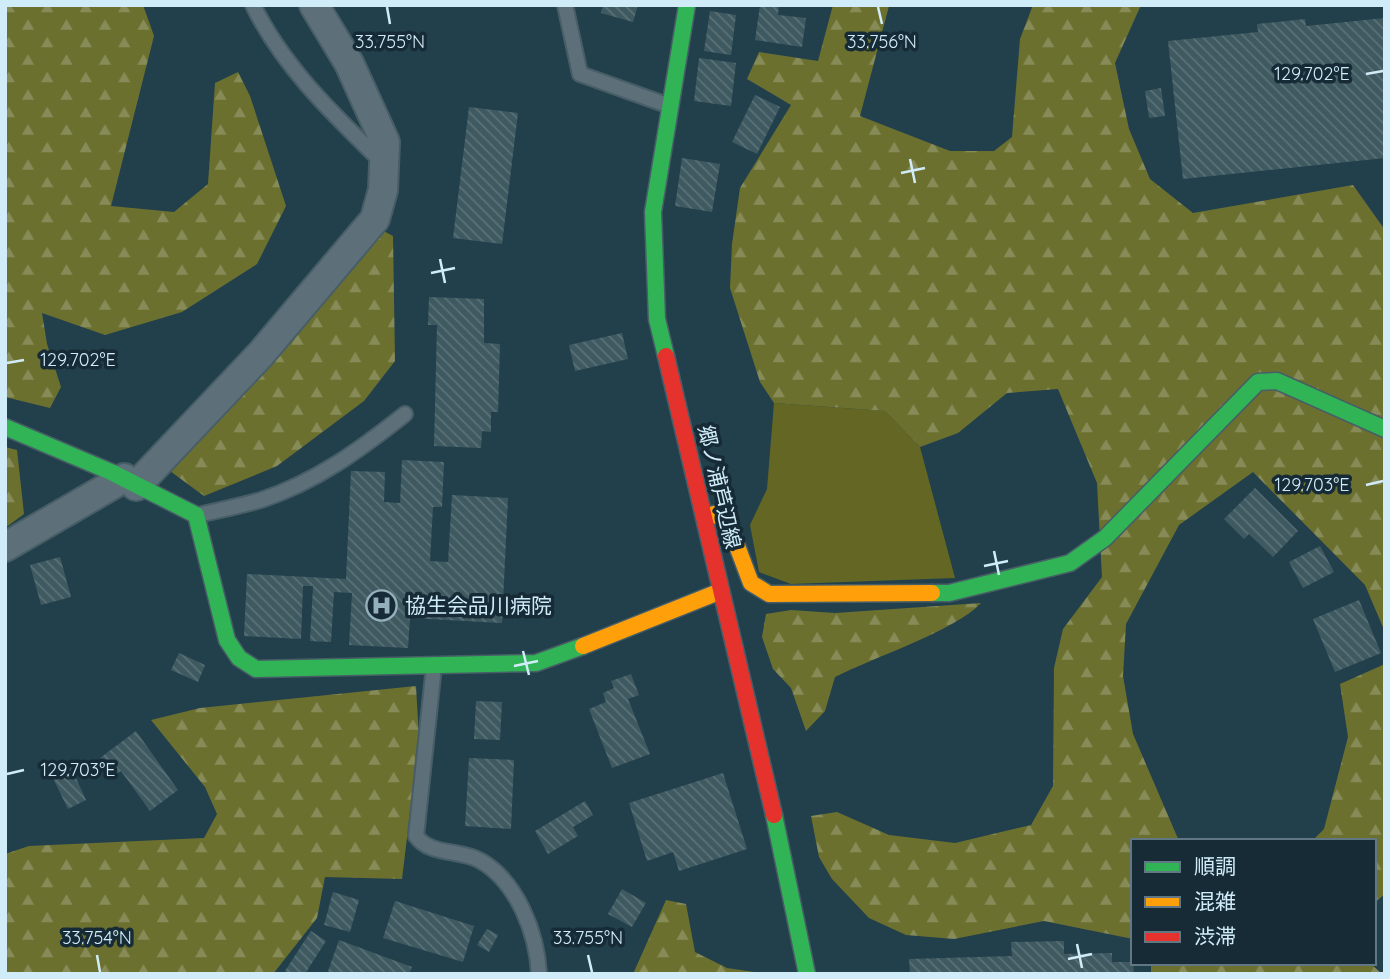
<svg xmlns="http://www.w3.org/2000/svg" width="1390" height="979" font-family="Quicksand,'Noto Sans JP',sans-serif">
<defs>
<pattern id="forest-firs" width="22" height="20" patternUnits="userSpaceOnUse" patternTransform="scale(1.75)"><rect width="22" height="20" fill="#6c702f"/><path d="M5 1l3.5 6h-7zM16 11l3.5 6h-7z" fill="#878b58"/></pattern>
<pattern id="building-back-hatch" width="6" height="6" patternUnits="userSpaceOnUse" patternTransform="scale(1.75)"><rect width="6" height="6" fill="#3f5961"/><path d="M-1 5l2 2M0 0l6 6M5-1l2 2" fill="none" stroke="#5a7178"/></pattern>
</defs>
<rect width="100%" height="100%" fill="#22404c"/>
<path fill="#636723" d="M774,403L885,411L920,447L955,578L791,584L759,572L750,525L767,489Z"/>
<g fill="url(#forest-firs)">
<path d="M5,5H143L154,36L111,206L174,212L208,184L215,83L238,72L250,96L286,206L257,264L182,312L105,335L42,313L47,344L61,387L50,408L5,397Z"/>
<path d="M833,5L889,6L860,116L950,151H994L1012,137L1020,39L1033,5H1141L1115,63L1129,129L1150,179L1193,213L1353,185L1385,230V632L1365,585L1253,472L1179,525L1126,624L1123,676L1133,734L1179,841H1133V939L1044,921L954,939L906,935L869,918L832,879L819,857L811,816L837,812L889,835L955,843L1031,825L1053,786L1054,668L1063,629L1102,577L1097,483L1058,389L1007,393L958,433L920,447L885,411L774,403L760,382L730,288L732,244L740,188L791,105L747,79L759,52L818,61Z"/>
<path d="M378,228L393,236L395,361L364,401L277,466L204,496L170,471L279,356Z"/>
<path d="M5,447L17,450L24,514L5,528Z"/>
<path d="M981,603C955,631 874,657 835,677L825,711L806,731L791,688L773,669L762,637L766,614L791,610L835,613Z"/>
<path d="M1385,664V894L1374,903V841H1312L1324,829L1348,737L1340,684Z"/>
<path d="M416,686L419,739L402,879L325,877L317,918L273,974H5V854L29,846L204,838L217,814L205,787L151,720L200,708Z"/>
<path d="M666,900L686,904L695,952L727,968L768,974H633Z"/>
<path d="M1151,963H1370L1382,974H1151Z"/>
</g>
<g fill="url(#building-back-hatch)">
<path d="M603,5H638L633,22L601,13Z"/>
<path d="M760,5H779L778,15L806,18L802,47L755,40Z"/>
<path d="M710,11L736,15L731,55L704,51Z"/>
<path d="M1385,18V158L1183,179L1168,41L1258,32L1257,24L1305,19L1306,26Z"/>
<path d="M699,58L736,63L731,106L694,101Z"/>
<path d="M1161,88L1165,116L1149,118L1145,91Z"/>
<path d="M755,95L780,107L757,154L732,142Z"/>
<path d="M469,107L518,113L502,244L453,238Z"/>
<path d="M682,158L720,164L712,212L675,206Z"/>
<path d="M429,297L484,299V343L500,344L498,412H491V432L482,431L481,448L434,446L437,325H428Z"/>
<path d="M622,333L628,359L575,371L569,345Z"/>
<path d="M402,460L444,462L442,507H433L430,561L448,562L452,495L508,498L502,623L410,618L408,648L349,645L352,593L334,592L331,642L310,641L313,586H303L301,639L244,636L247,574L346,579L351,471L385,472L384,502L400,503Z"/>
<path d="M1255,488L1298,531L1273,557L1249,534L1244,539L1224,519Z"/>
<path d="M1320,546L1334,572L1303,588L1289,562Z"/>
<path d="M60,557L71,597L41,605L30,565Z"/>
<path d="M1359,600L1381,653L1335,672L1313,619Z"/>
<path d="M179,653L205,665L198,682L171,670Z"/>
<path d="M631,674L639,695L628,699L650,754L612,768L589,709L606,702L603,693L614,688L611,681Z"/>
<path d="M476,701L502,702L500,740L474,739Z"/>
<path d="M136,731L178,790L150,811L121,771L114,776L100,758Z"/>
<path d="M469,758L514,760L511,829L465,826Z"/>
<path d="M71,767L86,800L68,809L52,776Z"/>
<path d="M723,773L747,849L679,871L673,852L647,861L629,803Z"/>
<path d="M585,801L593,815L573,827L578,836L548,854L535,831Z"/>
<path d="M622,889L646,903L632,927L608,914Z"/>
<path d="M333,892L359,900L350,932L324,925Z"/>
<path d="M395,901L474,926L463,962L383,938Z"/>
<path d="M487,929L498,935L489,952L477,945Z"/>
<path d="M311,931L326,941L305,974H290L285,971Z"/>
<path d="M339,940L412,967L409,974H327Z"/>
<path d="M1064,941V954L1112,953V962H1133L1134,974H910L909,959L1012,956L1011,942Z"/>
</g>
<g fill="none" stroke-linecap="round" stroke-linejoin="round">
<defs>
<g id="lane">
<path d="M253,5C283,67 335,116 383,163"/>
<path d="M565,5L580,74L667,105"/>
<path d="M198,515C219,510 241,506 261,500C316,482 361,449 405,414"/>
<path d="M434,666L416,836C430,856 461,849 481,861C517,882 537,933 539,974"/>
</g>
<g id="street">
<path d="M136,486L261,354L375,219L383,190L385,142L349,63L314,5"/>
<path d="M5,547L124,478"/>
</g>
<g id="fast">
<path d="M666,356L657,319L653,212L687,5"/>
<path d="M5,427L111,472L196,515L227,640L239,658L256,669L536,663L583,646"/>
<path d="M932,593H949L1070,563L1105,538L1258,382L1277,381L1385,429"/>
<path d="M774,815L807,974"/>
</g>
<g id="slow">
<path d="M714,514L728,522L751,583L769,594L932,593"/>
<path d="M583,646L721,591"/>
</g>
<path id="jam" d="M666,356L774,815"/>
</defs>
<use href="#lane" stroke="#475e67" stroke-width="18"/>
<use href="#street" stroke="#475e67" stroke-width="32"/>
<use href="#fast" stroke="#475e67" stroke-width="19"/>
<use href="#slow" stroke="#475e67" stroke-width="19"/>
<use href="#jam" stroke="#475e67" stroke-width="19"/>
<use href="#lane" stroke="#5d707a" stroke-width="14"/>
<use href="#street" stroke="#5d707a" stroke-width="28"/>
<use href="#fast" stroke="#30b455" stroke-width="16"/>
<use href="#slow" stroke="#ff9f0a" stroke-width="16"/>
<use href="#jam" stroke="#e5322d" stroke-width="16"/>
</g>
<path fill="none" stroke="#d1ecf9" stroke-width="2.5" d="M387,7L390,24M878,7L882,24M1366,74L1383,71M910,159L915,183M901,173L925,168M440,259L445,283M431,273L455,268M7,363L24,360M1366,485L1383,481M994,551L999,575M984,566L1008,561M523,651L529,675M514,666L538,661M7,774L24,770M1077,944L1082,968M97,955L100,972M588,955L592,972M1068,959L1092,954"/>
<defs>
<symbol id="hospital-ring" viewBox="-11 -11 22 22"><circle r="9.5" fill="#162b36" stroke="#94b0bc" stroke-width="1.5"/><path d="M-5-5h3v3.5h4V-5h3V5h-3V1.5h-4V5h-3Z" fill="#94b0bc"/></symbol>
</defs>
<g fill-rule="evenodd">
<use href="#hospital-ring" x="364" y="588" width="35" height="35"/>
</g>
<g text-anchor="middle" stroke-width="7" stroke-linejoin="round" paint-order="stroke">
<g font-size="21" fill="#d1ecf9" stroke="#162b36">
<text transform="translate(719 487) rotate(77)" y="7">郷ノ浦芦辺線</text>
</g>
<g font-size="21" fill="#d1ecf9" stroke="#162b36" text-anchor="start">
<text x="405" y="613">協生会品川病院</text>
</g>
</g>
<g font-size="18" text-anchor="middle" fill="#d1ecf9" stroke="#162b36" stroke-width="7" stroke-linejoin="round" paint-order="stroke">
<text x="390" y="48">33.755°N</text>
<text x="882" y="48">33.756°N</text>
<text x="1312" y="80">129.702°E</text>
<text x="78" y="366">129.702°E</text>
<text x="1312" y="491">129.703°E</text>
<text x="78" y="776">129.703°E</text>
<text x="97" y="944">33.754°N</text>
<text x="588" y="944">33.755°N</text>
</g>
<rect width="1390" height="979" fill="none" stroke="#d1ecf9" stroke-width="14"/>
<rect x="1131" y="839" width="245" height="126" fill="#162b36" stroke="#617884" stroke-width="2"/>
<rect x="1145" y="862" width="35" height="10" fill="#30b455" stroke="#617884" stroke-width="2"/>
<text x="1194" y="874" font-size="21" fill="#d1ecf9">順調</text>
<rect x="1145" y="897" width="35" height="10" fill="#ff9f0a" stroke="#617884" stroke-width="2"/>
<text x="1194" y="909" font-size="21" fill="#d1ecf9">混雑</text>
<rect x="1145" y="932" width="35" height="10" fill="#e5322d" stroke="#617884" stroke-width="2"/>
<text x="1194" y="944" font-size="21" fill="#d1ecf9">渋滞</text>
</svg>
